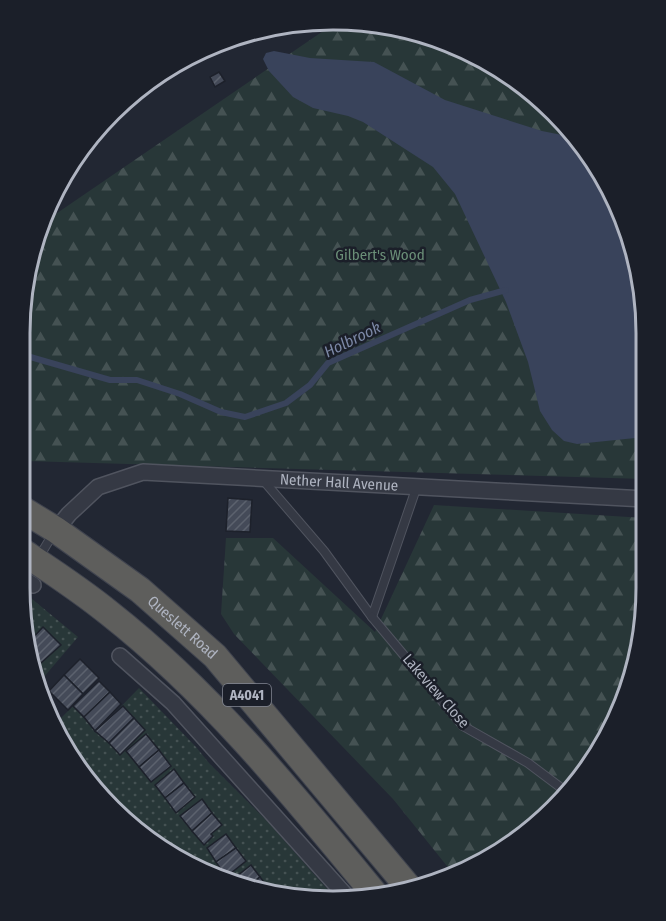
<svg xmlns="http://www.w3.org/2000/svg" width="666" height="921" font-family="'Fira Sans Condensed',sans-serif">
<defs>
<pattern id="forest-firs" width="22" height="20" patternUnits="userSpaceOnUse" patternTransform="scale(1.5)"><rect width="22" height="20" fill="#283738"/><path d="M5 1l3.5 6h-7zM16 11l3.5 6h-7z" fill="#455253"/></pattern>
<pattern id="garden-dots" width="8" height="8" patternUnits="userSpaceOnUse" patternTransform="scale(1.5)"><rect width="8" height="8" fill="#283738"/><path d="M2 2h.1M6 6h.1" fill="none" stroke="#455253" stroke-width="1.8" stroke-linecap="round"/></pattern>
<pattern id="building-hatch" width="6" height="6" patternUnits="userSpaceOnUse" patternTransform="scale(1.5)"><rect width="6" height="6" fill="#444a58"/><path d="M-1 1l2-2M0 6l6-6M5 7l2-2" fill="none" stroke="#5c626e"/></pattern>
</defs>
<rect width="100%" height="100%" fill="#222733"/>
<g fill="url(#forest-firs)">
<path d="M374,22L489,61L582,142L622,213L644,292L645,479L26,461L20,457V333L30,252L44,222L332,25Z"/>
<path d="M434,505L645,518L646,609L614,727L569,794L524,837L455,876L393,799L234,634L221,614L226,538H273L375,632Z"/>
</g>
<g fill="url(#garden-dots)">
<path d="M20,589L78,637L37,685L30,669Z"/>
<path d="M139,688L196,747L209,763L268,822L335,898L272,896L195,869L127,824L72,762L55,724L73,706L95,731V733Z"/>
</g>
<path fill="#39435b" d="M274,51L310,58L374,62L445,100L542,131L577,138L582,142L622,213L644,292L645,437L577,444L564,441L552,430L540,411L528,362L506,302L455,194L433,167L363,122L348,116L313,108L293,97L269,71L263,59L266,53Z"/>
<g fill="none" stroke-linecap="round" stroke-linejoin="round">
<path stroke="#39435b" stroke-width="6" d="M20,354L110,380H137L180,394L221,412L245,417L286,403L310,385L328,363L470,300L506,290"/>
</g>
<g fill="url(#building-hatch)" stroke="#1d212b" stroke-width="1.5">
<path d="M219,72L225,81L215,87L210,77Z"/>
<path d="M228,498L252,500L250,532L226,531Z"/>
<path d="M43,627L61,645L41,663L27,644Z"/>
<path d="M80,659L99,678L83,694L64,675Z"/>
<path d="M64,675L83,694L68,710L49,691Z"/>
<path d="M99,681L110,692L84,717L73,706Z"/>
<path d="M110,692L121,704L95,731L84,717Z"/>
<path d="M123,706L134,718L109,743L95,731Z"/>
<path d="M134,718L145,730L120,755L109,743Z"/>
<path d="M146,734L159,750L139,767L126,751Z"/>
<path d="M159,750L171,766L151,782L139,767Z"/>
<path d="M174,769L184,783L165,798L155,785Z"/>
<path d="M184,783L195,797L176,813L165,798Z"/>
<path d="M202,799L212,813L192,831L180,816Z"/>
<path d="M212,813L222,825L211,834L213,836L204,845L192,831Z"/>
<path d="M226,834L236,848L216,862L207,848Z"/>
<path d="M236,848L246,861L226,877L216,862Z"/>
<path d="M251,865L260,877L248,887L234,883L232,880Z"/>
<path d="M260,877L271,891L268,894L248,887Z"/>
</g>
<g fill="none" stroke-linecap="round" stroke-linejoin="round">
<defs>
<g id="service">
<path d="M263,480L324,551L372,617L417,486"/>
<path d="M39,557L53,534"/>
<path d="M372,617L463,726L528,763L560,787L567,796"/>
</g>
<g id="minor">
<path id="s1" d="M56,530L69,514L98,487L143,472L645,499"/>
<path d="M20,577L33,585"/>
<path d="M120,656L173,703L348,898"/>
</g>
<g id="trunk">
<path id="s2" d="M20,508L56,530L140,590L215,656L410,889"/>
<path d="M20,550C50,570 81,590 109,613C212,694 295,797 378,898"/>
</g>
</defs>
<use href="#service" stroke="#50545f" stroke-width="10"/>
<use href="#minor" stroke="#50545f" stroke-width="18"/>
<use href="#trunk" stroke="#40444f" stroke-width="28"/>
<use href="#service" stroke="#353944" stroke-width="8"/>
<use href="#minor" stroke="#353944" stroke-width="15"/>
<use href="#trunk" stroke="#5e5e5c" stroke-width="26"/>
</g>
<g text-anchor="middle" stroke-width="5" stroke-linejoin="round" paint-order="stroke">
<rect fill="#1b1f29" stroke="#838793" stroke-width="1.5" x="223" y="684" width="48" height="22" rx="4.5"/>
<g font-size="14" font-weight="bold" fill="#afb4c1">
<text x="247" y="700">A4041</text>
</g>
<g font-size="15" fill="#6a8e77" stroke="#1b1f29">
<text x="380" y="260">Gilbert's Wood</text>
</g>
<g font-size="15" fill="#afb4c1" stroke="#1b1f29">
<text dy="5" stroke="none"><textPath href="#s1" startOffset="304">Nether Hall Avenue</textPath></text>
<text dy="5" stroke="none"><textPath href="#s2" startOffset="202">Queslett Road</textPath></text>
<text transform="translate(436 691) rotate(49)" y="5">Lakeview Close</text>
</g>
<g font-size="16" font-style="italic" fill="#7c88a6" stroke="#1b1f29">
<text transform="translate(352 339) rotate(-26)" y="6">Holbrook</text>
</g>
</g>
<path d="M0 0H666V921H0ZM333 30H333A303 303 0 0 1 636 333V588A303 303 0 0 1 333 891H333A303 303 0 0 1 30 588V333A303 303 0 0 1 333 30Z" fill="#1b1f29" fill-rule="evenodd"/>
<path fill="none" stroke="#afb4c1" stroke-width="3" d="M333 30H333A303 303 0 0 1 636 333V588A303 303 0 0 1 333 891H333A303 303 0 0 1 30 588V333A303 303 0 0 1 333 30Z"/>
</svg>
